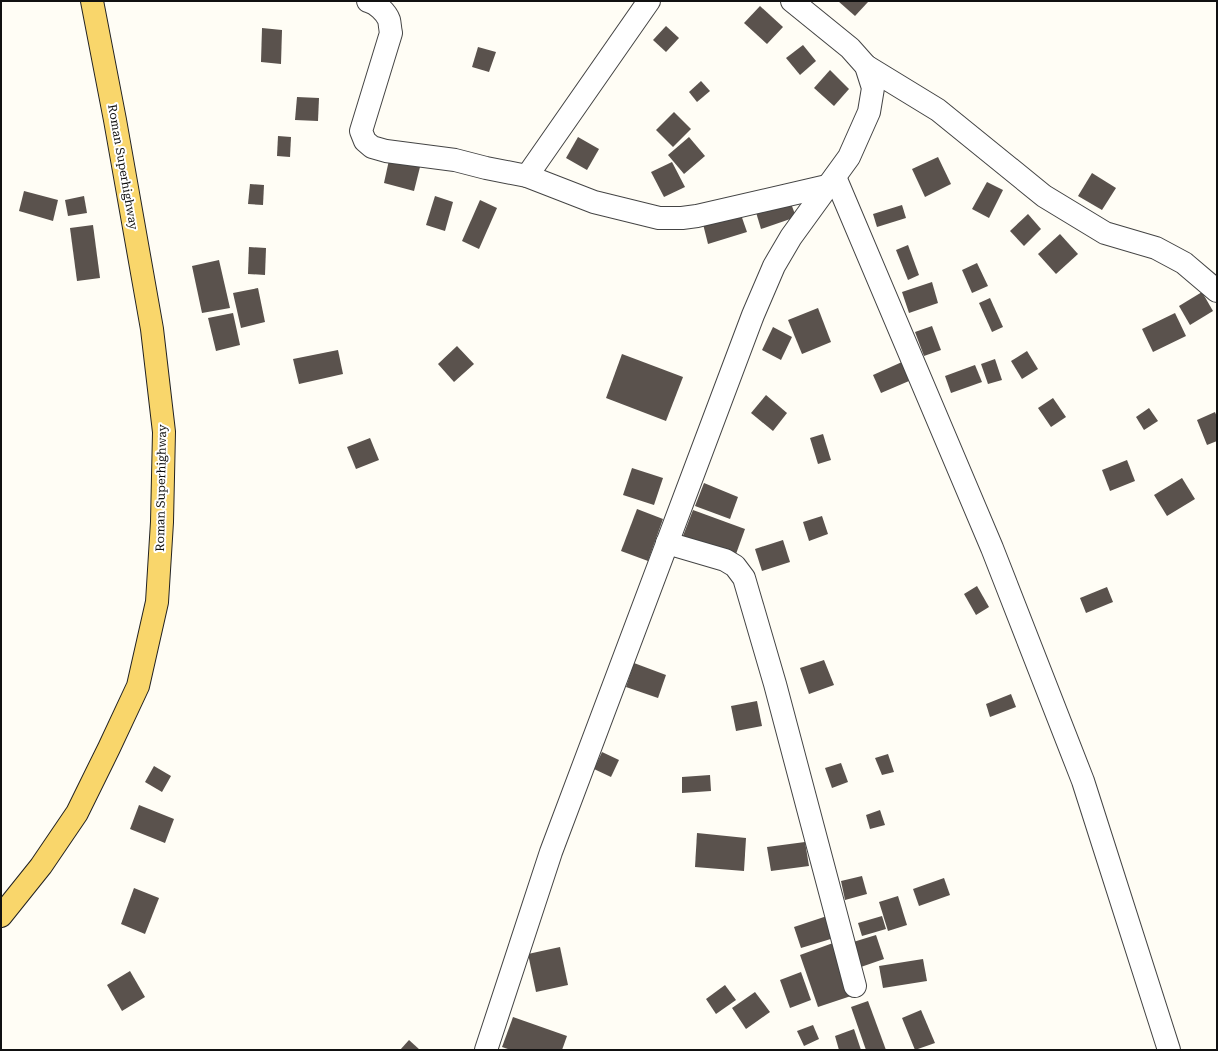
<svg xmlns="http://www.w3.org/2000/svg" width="1218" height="1051" font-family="'Roboto Serif',serif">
<rect width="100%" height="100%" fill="#fffdf5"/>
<g fill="#5a524d">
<path d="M838,1H868V2L855,16Z"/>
<path d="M760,6L783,27L767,44L744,23Z"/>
<path d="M666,26L679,38L666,52L653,40Z"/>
<path d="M262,28L282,30L281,64L261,62Z"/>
<path d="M803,45L816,61L800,75L786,58Z"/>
<path d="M478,47L496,52L489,72L472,67Z"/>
<path d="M830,70L849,89L834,106L814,88Z"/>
<path d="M701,81L710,91L697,102L689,92Z"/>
<path d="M297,97L319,98L318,121L295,120Z"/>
<path d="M674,112L691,129L673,147L656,130Z"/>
<path d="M278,136L291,137L290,157L277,156Z"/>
<path d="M578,137L599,149L587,170L566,158Z"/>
<path d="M689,137L705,156L684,174L668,155Z"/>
<path d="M938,157L951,184L925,197L912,169Z"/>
<path d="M389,160L420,167L414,191L384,183Z"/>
<path d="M672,162L685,187L664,197L651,172Z"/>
<path d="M1092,173L1116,188L1102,210L1078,196Z"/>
<path d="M987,182L1003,190L989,218L972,209Z"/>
<path d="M250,184L264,185L263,205L248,204Z"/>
<path d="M24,191L58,200L53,221L19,211Z"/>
<path d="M84,196L87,213L68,216L65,200Z"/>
<path d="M435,196L453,202L445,231L426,225Z"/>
<path d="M789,198L796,217L761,229L755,209Z"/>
<path d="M480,200L497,208L479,249L462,241Z"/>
<path d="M902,205L906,218L877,227L873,214Z"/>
<path d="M739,209L747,232L708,244L702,220Z"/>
<path d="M1028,214L1041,229L1024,246L1010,231Z"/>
<path d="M93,225L100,278L77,281L70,228Z"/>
<path d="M1060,234L1078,254L1056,274L1038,254Z"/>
<path d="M908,245L919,275L908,280L896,250Z"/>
<path d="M249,247L266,248L265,275L248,274Z"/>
<path d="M219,260L230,308L202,313L192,266Z"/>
<path d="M977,263L988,286L972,293L962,270Z"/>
<path d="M932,282L938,303L909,313L902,292Z"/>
<path d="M258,288L265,322L241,328L233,293Z"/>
<path d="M1202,292L1213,311L1190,325L1179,306Z"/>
<path d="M990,298L1003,327L992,332L979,303Z"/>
<path d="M818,308L831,342L802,354L788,320Z"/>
<path d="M233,313L240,345L216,351L208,318Z"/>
<path d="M1175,313L1186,336L1153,352L1142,329Z"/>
<path d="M932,326L941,350L924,356L915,332Z"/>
<path d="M773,327L792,337L781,360L762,350Z"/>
<path d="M457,346L474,364L454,382L438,364Z"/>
<path d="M338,350L343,374L299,384L293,359Z"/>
<path d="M1027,351L1038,369L1022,379L1011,361Z"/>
<path d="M622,354L683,377L666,421L606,398Z"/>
<path d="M995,359L1002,380L988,384L981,364Z"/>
<path d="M902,362L909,381L881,393L873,375Z"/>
<path d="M975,365L982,382L951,393L945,376Z"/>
<path d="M766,395L787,413L773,431L751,413Z"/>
<path d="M1053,398L1066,417L1051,427L1038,408Z"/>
<path d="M1149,408L1158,421L1144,430L1136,417Z"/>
<path d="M1215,412L1217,417V441L1207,445L1197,420Z"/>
<path d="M823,434L831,460L818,464L810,438Z"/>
<path d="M370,438L379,460L356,469L347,447Z"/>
<path d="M1127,460L1135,481L1110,491L1102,470Z"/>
<path d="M632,468L663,478L654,505L623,495Z"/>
<path d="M1182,478L1195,499L1167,516L1154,495Z"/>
<path d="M704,483L738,497L730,519L695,506Z"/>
<path d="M637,509L663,519L648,561L621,551Z"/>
<path d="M693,510L745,529L736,554L683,536Z"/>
<path d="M822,516L828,534L809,541L803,522Z"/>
<path d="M783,540L790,562L762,571L755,549Z"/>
<path d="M977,586L989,607L976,615L964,594Z"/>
<path d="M1107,587L1113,602L1086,613L1080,598Z"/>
<path d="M824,660L834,685L809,694L800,668Z"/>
<path d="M634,663L666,675L658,698L626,687Z"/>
<path d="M1011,694L1016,707L990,717L986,704Z"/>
<path d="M757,701L762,726L736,731L731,706Z"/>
<path d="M602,752L619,760L611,777L594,769Z"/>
<path d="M888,754L894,772L882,775L875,758Z"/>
<path d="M841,763L848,782L832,788L825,768Z"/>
<path d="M154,766L171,776L162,792L145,782Z"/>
<path d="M710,775L711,791L682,793V777Z"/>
<path d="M139,805L174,819L165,843L130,829Z"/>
<path d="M880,810L885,825L870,829L866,815Z"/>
<path d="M697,833L746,838L744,871L695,867Z"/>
<path d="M805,842L809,866L771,871L767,847Z"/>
<path d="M862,876L867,894L845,900L841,881Z"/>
<path d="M944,878L950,895L919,906L913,889Z"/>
<path d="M134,888L159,898L145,934L121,924Z"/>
<path d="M898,896L907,925L888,931L879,902Z"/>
<path d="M827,916L834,938L801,948L794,927Z"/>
<path d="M882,916L886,929L862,936L858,923Z"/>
<path d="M876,935L884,959L858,968L850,943Z"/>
<path d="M833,943L851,996L818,1007L800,955Z"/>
<path d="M560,947L568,985L536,992L528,954Z"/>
<path d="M923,959L927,981L883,988L879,966Z"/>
<path d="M130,971L145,997L122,1011L107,985Z"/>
<path d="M801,972L811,1000L790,1008L780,980Z"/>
<path d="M725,985L736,1000L716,1014L706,999Z"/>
<path d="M755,992L770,1012L746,1029L732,1008Z"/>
<path d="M868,1001L886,1050H866L851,1007Z"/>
<path d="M921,1010L935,1043L915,1050L902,1018Z"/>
<path d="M513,1017L567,1036L562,1050H511L502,1047Z"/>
<path d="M813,1025L819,1039L804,1046L797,1031Z"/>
<path d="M854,1029L861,1050H839L835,1036Z"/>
<path d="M409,1040L420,1050H400Z"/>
</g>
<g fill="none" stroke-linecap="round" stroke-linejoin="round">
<defs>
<g id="minor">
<path d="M368,1C376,3 386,12 389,20C390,24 390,29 391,33L361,131L365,141L372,147L386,151L455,160L486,168L527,176L594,202L659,218H682L697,216L827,186"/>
<path d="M866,66L938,110L1044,196L1105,233L1156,248L1184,263L1217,291"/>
<path d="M527,176L649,1"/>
<path d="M835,177L992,548L1083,781L1169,1050"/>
<path d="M667,543L725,560L735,566L744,578L775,684L855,986"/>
<path d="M486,1050L551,852L753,315L774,266L791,237L849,157L869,112L873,88L866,66L850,48L792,1"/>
</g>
<path id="major" d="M1,916L41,866L77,813L109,748L138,686L157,602L162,522L164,432L152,329L115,120L92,1"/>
</defs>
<use href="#minor" stroke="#444" stroke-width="24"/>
<use href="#major" stroke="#222" stroke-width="24"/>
<use href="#minor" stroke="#fff" stroke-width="22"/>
<use href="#major" stroke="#f9d66b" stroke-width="22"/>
</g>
<g text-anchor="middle" stroke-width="4" stroke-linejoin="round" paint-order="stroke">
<g font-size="12" fill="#111" stroke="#fff">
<text transform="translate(123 167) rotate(80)" y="4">Roman Superhighway</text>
<text transform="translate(161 488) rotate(-89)" y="4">Roman Superhighway</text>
</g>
</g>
<rect width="1218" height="1051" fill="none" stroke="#111111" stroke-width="4"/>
</svg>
